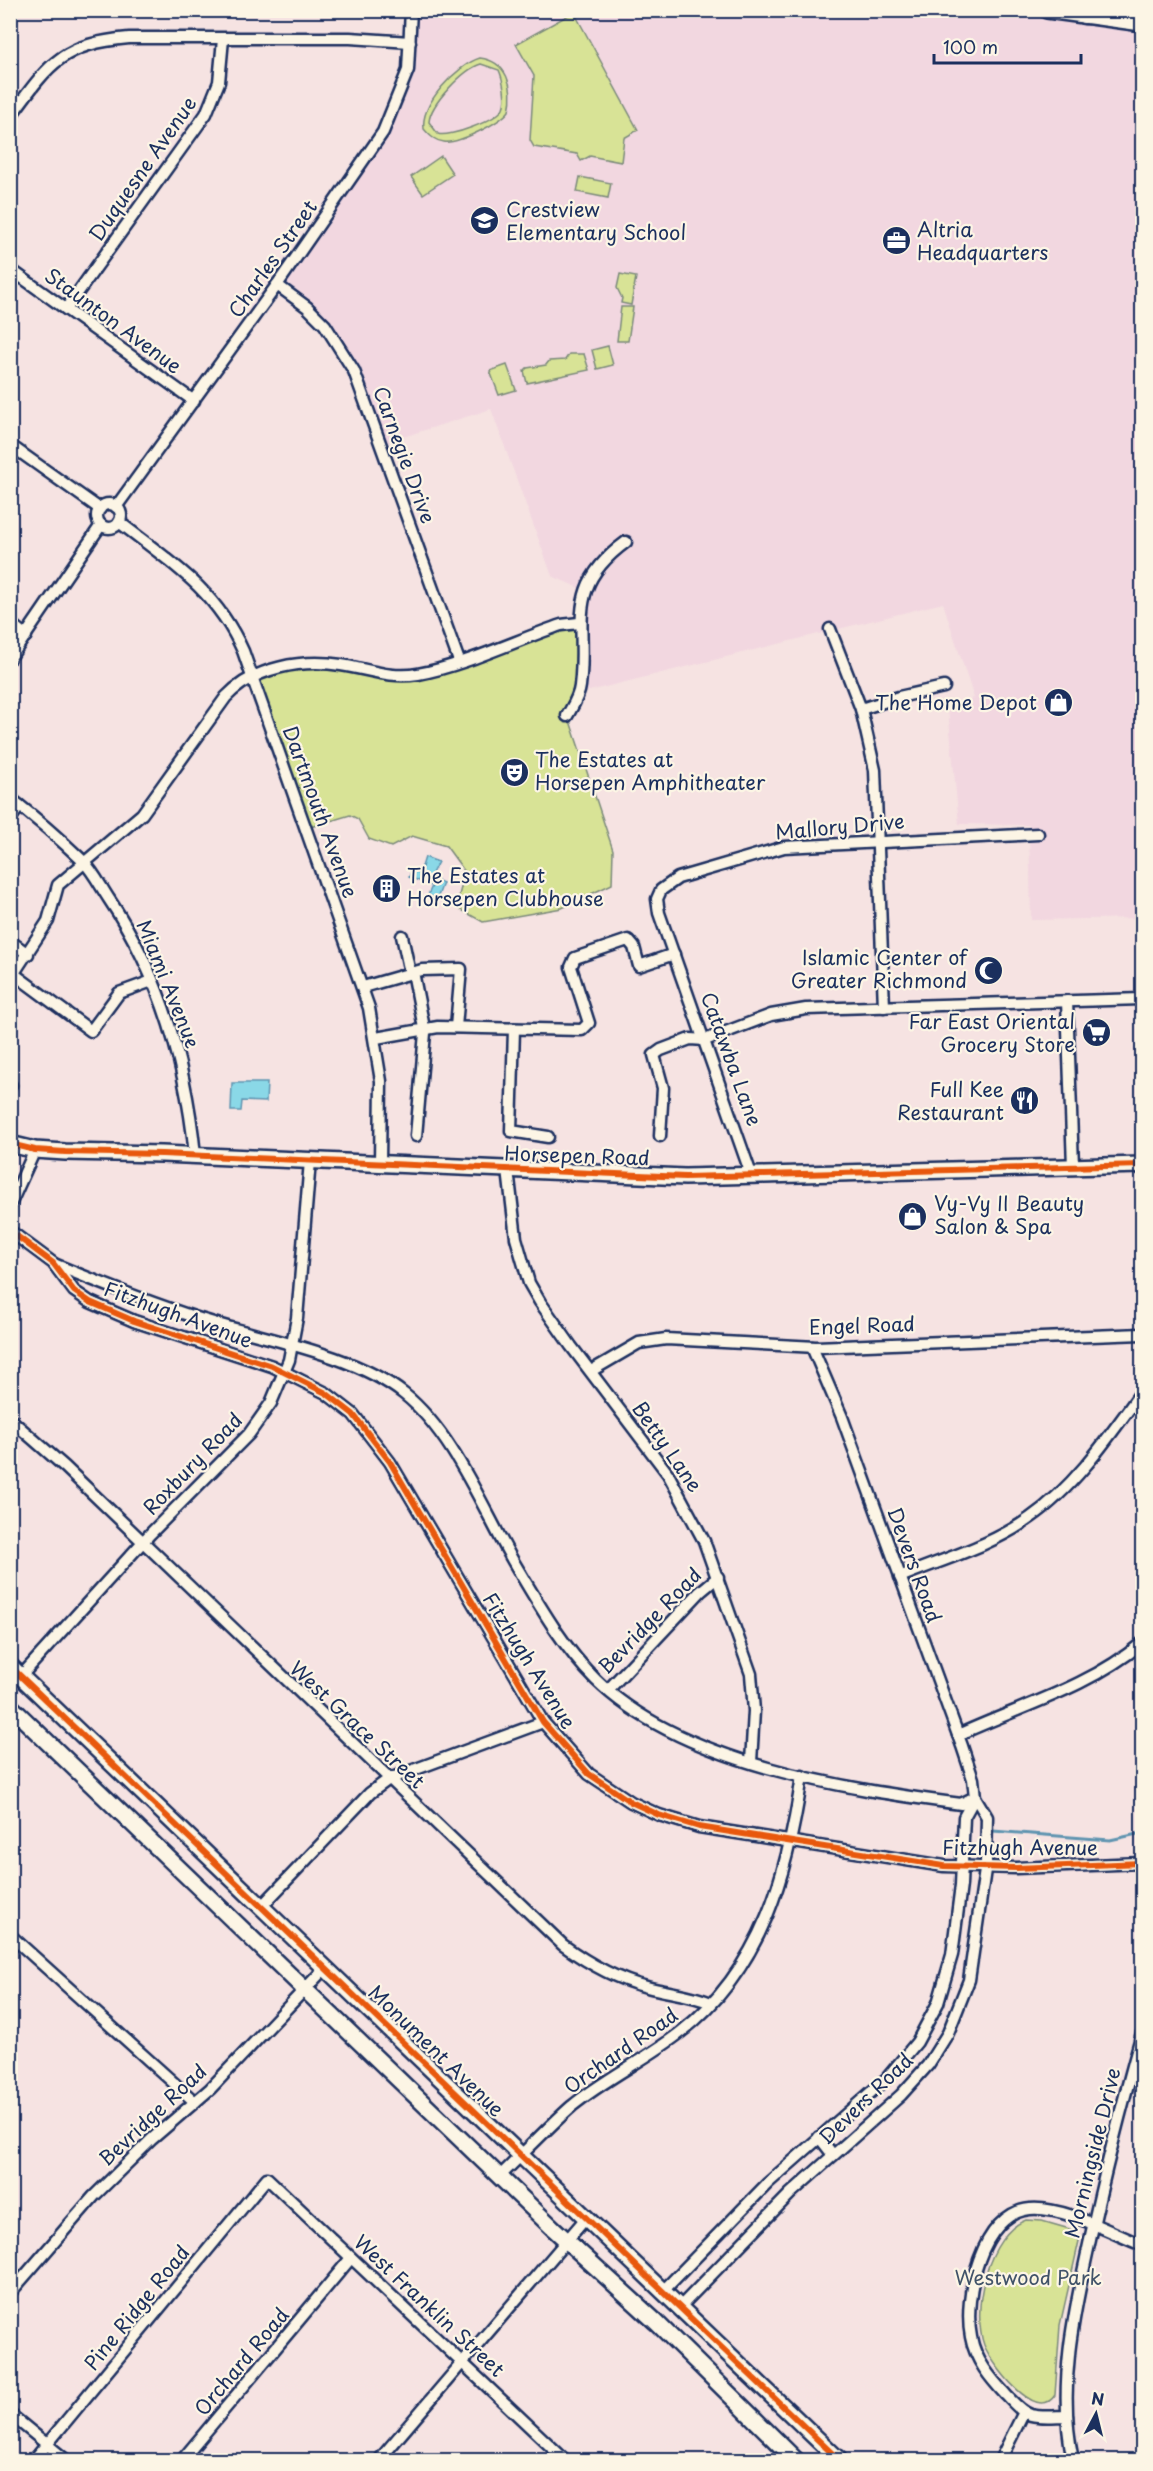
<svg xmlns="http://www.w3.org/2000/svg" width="1153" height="2471" font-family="'Playpen Sans',sans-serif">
<rect width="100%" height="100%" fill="#f6e3e2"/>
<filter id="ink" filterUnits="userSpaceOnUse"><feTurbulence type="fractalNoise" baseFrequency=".0167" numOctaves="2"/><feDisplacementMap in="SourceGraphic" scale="12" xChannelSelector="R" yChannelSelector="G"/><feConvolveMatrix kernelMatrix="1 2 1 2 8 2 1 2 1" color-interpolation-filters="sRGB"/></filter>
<g filter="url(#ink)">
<path fill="#f2d7e0" d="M414,11H1142V918L1031,920L1029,825L959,824L948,709L974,698L943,603L581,693L586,591L552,576L491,409L381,444L362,390L330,330L276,285L398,103Z"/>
<g fill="#d8e396" stroke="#7a897a" stroke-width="1.5" fill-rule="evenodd">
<path d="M574,12L638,130L624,138L621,162L590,156L581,161L577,154L534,147L530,140L534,76L516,44Z"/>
<path d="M480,58C506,61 515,86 509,111C500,123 458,144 444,142C435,141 430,136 424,129C420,104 457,65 480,58ZM481,64L499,70C503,79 507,99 503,108C498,120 449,138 438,134L429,122C430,104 464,69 481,64Z"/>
<path d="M441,156L453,174L423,194L411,177Z"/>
<path d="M580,177L611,183L608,198L577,192Z"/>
<path d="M620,274L636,277L631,305L621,303L622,298L617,288Z"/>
<path d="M621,307H633L628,341H617Z"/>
<path d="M608,346L613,365L597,369L592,350Z"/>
<path d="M569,354H584L589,370L527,383L524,371L527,368L546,365L549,361L565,360Z"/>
<path d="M507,365L516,390L499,395L490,371Z"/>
<path d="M579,620L581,693L569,718L613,850L612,884L562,908L483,922L456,907L465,872L446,846L412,836L391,847L369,839L358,819L350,815L307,828L254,677L295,665L410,675Z"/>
<path d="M1026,2220L1042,2221L1073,2230L1079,2241L1060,2325L1055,2395C1036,2425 991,2362 984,2345C971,2309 988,2234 1026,2220Z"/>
</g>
<g fill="#8ad8e7" stroke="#5e94b0" stroke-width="1.5">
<path d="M425,857L438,862L430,877L435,875L434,879L443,883L437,899L428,895L432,886L409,877L412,870L420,873Z"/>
<path d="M232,1083H267L266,1102L242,1101L241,1111H231Z"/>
</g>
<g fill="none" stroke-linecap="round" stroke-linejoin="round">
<path stroke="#5e94b0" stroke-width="3" d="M993,1831L1110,1840L1142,1833"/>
<defs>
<g id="street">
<path d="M10,117C49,64 61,44 129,38H350L410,42"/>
<path d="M10,269L194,401"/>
<path d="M277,285L307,307L325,325L354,371L459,661"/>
<path d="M66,309L206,114L219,82L223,39"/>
<path d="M10,445L100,509"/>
<circle cx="109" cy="516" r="12"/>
<path d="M116,507L277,285L383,132L408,70L411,10"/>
<path d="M119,522C171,562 216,590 243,651L369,1008L381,1081L380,1164"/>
<path d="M10,623L26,636"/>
<path d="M830,629L861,709L875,770L884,1007"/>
<path d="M10,658L101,525"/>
<path d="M861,709L899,697L944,687"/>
<path d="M567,716C572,707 579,697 580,686C588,624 563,588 626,542"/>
<path d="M10,798C36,818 60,839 83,861C93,871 101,887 109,899C160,975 186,1064 195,1155"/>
<path d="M10,819L20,806"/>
<path d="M402,936L410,973"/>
<path d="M10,941L28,954"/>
<path d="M10,971L91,1031L119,993L152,981"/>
<path d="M413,972L425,1033L416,1136"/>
<path d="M10,979L48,921L58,885L142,814L226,697C254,667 302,659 341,665C368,669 390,679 418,674C463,666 517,640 561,625L579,623"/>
<path d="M363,987L422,970L461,969L456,1027"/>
<path d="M1067,1001L1073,1166"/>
<path d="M514,1029L511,1131L548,1137"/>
<path d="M376,1038L438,1027L582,1030L589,1023L571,967L575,958L628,940L634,947L639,966L674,954"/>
<path d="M10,1085H11"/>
<path d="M660,1136L663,1088L654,1055L661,1050L690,1039L705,1040L771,1015L806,1009L1142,999"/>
<path d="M508,1170L516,1238L529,1283L540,1302L571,1346L668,1474L704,1541L751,1674L754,1711L751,1762"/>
<path d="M752,1177L659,913L657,899L661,890L678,878L784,847L1038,834"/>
<path d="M10,1205L35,1150"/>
<path d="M10,1231L53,1263L74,1291L90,1302L134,1321L272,1366L326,1393L353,1414L390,1462L543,1722L589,1774L631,1802L659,1815L699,1827L944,1866L1016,1868L1142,1863"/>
<path d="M54,1264C102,1284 151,1303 200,1319C263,1339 353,1353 404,1394C453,1433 482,1507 513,1561C538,1603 562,1646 596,1680C682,1764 846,1789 961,1804L975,1797"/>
<path d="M591,1371L639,1343L666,1339L816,1347L1142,1334"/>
<path d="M10,1419L65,1467L563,1945C589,1964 615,1979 647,1987C669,1993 690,1994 711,2003"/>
<path d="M900,1577C943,1559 991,1546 1030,1518C1075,1487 1110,1435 1142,1391"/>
<path d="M21,1676L150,1534L249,1434L271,1403L289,1360L297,1318L310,1161"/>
<path d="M608,1690L700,1592L718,1577"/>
<path d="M958,1735C1021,1706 1088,1688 1142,1643"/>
<path d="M261,1907L370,1793L389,1779L543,1722"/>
<path d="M10,1935L195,2102"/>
<path d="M819,2137L833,2155"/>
<path d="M500,2176C524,2153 547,2128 572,2106C606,2078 647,2059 681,2032C762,1969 788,1873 802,1776"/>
<path d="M662,2292L768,2183L887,2078L917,2042L938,2003L952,1955L961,1885L964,1817L975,1797"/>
<path d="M10,2293L94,2196L152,2139L210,2089L325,1968"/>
<path d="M679,2308L791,2193L901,2095L928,2065L948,2033L969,1980L986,1863L987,1817L975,1797L973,1779L962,1746L842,1417L812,1347"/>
<path d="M10,2414L66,2460"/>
<path d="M1067,2416C1056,2416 1042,2418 1031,2415C1021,2412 1013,2402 1006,2395C991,2379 975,2360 971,2337C963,2298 981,2213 1030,2209C1063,2206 1111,2233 1142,2245"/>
<path d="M34,2460L267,2178L565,2460"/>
<path d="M182,2460L351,2258"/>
<path d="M379,2460L586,2218"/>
<path d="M1000,2460L1024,2412"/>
<path d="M1073,2460C1057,2387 1074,2312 1090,2240C1105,2170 1123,2101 1142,2033"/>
</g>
<g id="secondary">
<path d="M1047,10L1142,23"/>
<path d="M10,1144L35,1150L65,1152L162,1154L685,1177L1142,1165"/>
<path d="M10,1666L839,2460"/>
<path d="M10,1706L554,2229L656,2322L796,2460"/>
</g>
<path id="primary" d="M1084,15L1133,10"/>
</defs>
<use href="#street" stroke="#1b2f5e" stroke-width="15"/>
<use href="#secondary" stroke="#1b2f5e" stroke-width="20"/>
<use href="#primary" stroke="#1b2f5e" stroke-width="21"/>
<use href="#street" stroke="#fcf5e5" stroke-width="10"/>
<use href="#secondary" stroke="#fcf5e5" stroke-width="15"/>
<use href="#primary" stroke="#fcf5e5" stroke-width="16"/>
<defs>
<g id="cycleway">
<path d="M10,1144L35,1150L65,1152L162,1154L685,1177L1142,1165"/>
<path d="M10,1231L53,1263L74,1291L90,1302L134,1321L272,1366L326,1393L353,1414L390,1462L543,1722L589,1774L631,1802L659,1815L699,1827L944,1866L1016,1868L1142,1863"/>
<path d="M10,1666L839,2460"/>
</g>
</defs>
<use href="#cycleway" stroke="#fcf5e5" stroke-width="10"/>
<use href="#cycleway" stroke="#e8590c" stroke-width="6"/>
</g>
</g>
<defs>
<symbol id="school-disc" viewBox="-11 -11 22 22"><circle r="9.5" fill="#1b2f5e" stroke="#fcf5e5"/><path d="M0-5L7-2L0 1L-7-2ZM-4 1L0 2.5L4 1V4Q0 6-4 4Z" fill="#fff"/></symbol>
<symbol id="office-disc" viewBox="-11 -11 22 22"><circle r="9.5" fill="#1b2f5e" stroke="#fcf5e5"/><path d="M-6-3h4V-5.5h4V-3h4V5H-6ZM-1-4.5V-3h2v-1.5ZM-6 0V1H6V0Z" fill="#fff"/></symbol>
<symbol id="shop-disc" viewBox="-11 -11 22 22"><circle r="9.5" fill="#1b2f5e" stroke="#fcf5e5"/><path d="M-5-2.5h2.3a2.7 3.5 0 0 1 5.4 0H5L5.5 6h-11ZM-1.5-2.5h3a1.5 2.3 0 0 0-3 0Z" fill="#fff"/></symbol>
<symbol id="theatre-disc" viewBox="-11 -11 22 22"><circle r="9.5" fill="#1b2f5e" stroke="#fcf5e5"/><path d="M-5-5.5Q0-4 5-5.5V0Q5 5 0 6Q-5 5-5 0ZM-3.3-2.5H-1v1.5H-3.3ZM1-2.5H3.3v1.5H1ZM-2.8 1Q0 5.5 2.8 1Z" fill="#fff"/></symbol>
<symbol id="building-disc" viewBox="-11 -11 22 22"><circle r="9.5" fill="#1b2f5e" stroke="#fcf5e5"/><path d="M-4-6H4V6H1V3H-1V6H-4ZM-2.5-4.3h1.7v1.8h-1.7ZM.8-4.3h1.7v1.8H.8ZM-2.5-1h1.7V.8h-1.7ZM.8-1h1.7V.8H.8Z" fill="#fff"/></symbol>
<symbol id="mosque-disc" viewBox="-11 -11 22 22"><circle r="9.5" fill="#1b2f5e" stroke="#fcf5e5"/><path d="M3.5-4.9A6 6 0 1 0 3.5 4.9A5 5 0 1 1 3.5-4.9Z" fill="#fff"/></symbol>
<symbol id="supermarket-disc" viewBox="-11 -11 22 22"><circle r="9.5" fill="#1b2f5e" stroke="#fcf5e5"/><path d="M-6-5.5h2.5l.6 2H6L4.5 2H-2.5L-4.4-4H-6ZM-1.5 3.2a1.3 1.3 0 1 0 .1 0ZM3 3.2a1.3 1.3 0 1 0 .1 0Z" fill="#fff"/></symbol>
<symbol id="restaurant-disc" viewBox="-11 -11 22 22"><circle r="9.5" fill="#1b2f5e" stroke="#fcf5e5"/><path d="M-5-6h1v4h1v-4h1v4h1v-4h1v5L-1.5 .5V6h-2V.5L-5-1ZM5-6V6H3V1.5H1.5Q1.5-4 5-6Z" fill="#fff"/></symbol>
</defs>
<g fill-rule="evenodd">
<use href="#school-disc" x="468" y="204" width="33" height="33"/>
<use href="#office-disc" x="880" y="224" width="33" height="33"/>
<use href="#shop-disc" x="1042" y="686" width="33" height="33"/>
<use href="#theatre-disc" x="498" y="756" width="33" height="33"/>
<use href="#building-disc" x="370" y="872" width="33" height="33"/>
<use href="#mosque-disc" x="972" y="954" width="33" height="33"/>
<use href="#supermarket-disc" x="1080" y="1016" width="33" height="33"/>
<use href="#restaurant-disc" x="1008" y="1084" width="33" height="33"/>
<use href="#shop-disc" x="896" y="1200" width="33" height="33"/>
</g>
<g text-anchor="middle" stroke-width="4.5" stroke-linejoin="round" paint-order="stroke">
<g font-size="20" fill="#1b2f5e" stroke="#fcf5e5">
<text transform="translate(143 169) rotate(-55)" y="7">Duquesne Avenue</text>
<text transform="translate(273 259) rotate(-55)" y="7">Charles Street</text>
<text transform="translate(113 321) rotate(36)" y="7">Staunton Avenue</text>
<text transform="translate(404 455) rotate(70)" y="7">Carnegie Drive</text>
<text transform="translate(320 812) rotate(70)" y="7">Dartmouth Avenue</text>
<text transform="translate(840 827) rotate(-5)" y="7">Mallory Drive</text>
<text transform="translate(168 984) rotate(68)" y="7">Miami Avenue</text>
<text transform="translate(731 1059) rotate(70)" y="7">Catawba Lane</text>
<text transform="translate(577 1156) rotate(2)" y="7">Horsepen Road</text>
<text transform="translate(178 1315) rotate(20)" y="7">Fitzhugh Avenue</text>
<text transform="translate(862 1326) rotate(-2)" y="7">Engel Road</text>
<text transform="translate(667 1447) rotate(55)" y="7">Betty Lane</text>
<text transform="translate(193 1464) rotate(-46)" y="7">Roxbury Road</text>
<text transform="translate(914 1565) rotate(70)" y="7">Devers Road</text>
<text transform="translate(650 1621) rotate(-46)" y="7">Bevridge Road</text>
<text transform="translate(529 1661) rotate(58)" y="7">Fitzhugh Avenue</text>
<text transform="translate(357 1725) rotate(43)" y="7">West Grace Street</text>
<text x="1020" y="1855">Fitzhugh Avenue</text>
<text transform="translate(436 2051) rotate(44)" y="7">Monument Avenue</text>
<text transform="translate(621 2051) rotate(-35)" y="7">Orchard Road</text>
<text transform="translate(866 2099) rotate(-44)" y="7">Devers Road</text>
<text transform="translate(153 2115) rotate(-43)" y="7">Bevridge Road</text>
<text transform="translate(1093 2153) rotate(-76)" y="7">Morningside Drive</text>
<text transform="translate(429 2306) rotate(43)" y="7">West Franklin Street</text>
<text transform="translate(137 2308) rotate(-51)" y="7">Pine Ridge Road</text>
<text transform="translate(242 2362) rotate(-50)" y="7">Orchard Road</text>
</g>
<g font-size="20" fill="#1b2f5e" stroke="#fcf5e5" text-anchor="start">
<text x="506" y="217">Crestview<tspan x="506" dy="23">Elementary School</tspan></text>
<text x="917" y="237">Altria<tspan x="917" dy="23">Headquarters</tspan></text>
<text x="1037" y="710" text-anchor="end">The Home Depot</text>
<text x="535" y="767">The Estates at<tspan x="535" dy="23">Horsepen Amphitheater</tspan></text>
<text x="407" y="883">The Estates at<tspan x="407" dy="23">Horsepen Clubhouse</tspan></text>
<text x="967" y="965" text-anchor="end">Islamic Center of<tspan x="967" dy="23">Greater Richmond</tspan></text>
<text x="1075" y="1029" text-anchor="end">Far East Oriental<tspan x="1075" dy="23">Grocery Store</tspan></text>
<text x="1004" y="1097" text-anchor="end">Full Kee<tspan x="1004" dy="23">Restaurant</tspan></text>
<text x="934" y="1211">Vy-Vy II Beauty<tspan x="934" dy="23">Salon &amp; Spa</tspan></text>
</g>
<g font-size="20" fill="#415369" stroke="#fcf5e5">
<text x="1028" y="2285">Westwood Park</text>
</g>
</g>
<rect width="1153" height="2471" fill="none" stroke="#fcf5e5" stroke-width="36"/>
<rect x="18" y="18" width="1117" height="2435" fill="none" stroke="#1b2f5e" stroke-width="2" filter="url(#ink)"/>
<g transform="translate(1096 2414) rotate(7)" stroke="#fcf5e5" stroke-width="4.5" paint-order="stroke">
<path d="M0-4.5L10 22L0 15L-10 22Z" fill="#1b2f5e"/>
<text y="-9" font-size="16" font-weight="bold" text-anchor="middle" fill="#1b2f5e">N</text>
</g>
<path d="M934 54v9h147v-9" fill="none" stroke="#1b2f5e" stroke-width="3"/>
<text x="943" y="54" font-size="18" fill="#1b2f5e" stroke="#fcf5e5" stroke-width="4.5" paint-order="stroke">100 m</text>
</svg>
